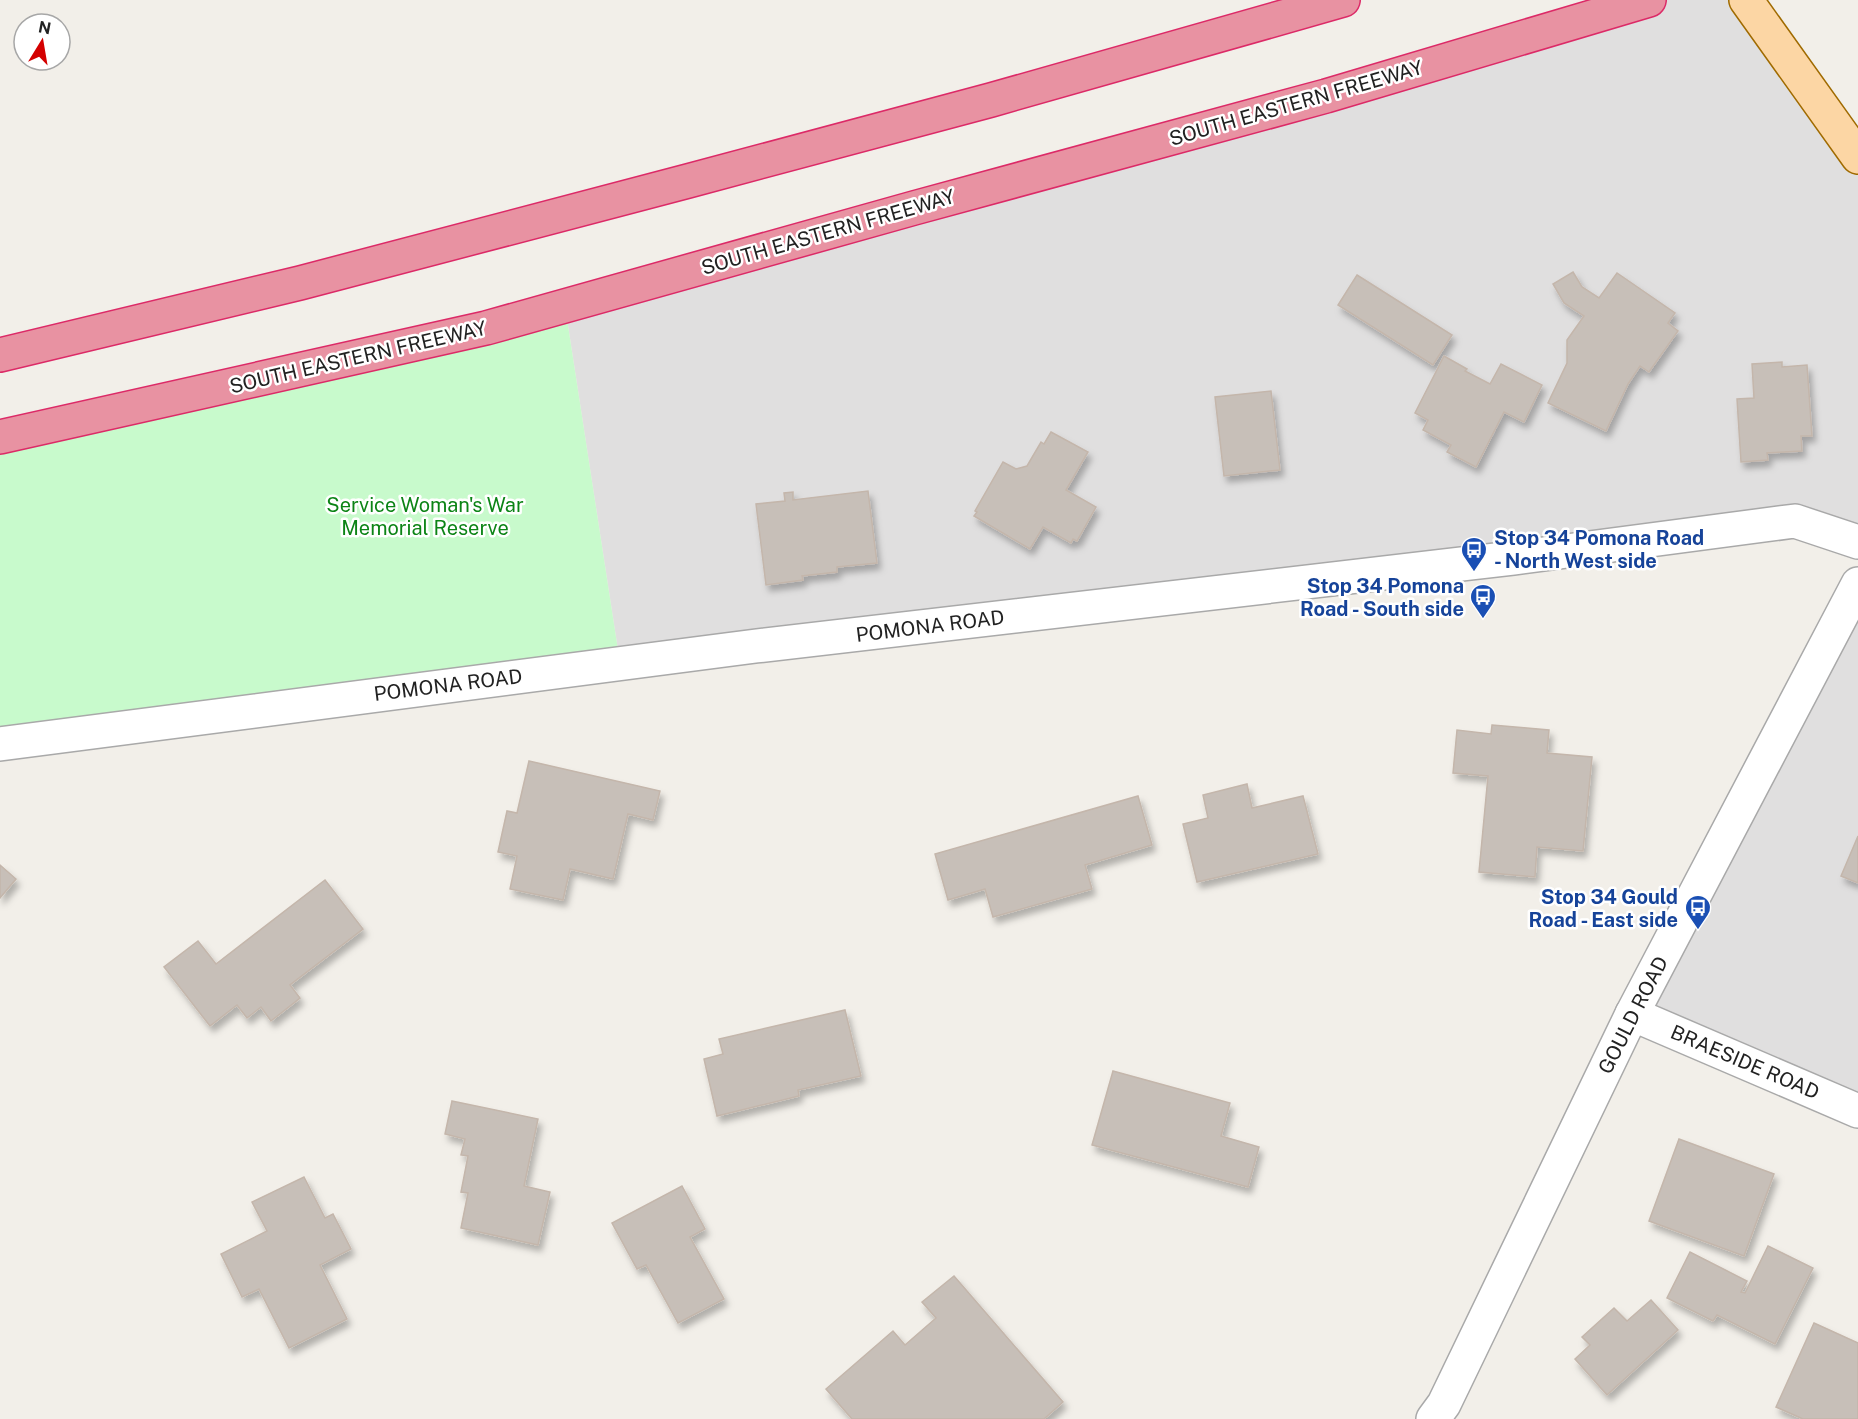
<svg xmlns="http://www.w3.org/2000/svg" width="1858" height="1419" font-family="'Public Sans',sans-serif">
<defs>
<filter id="shadow"><feDropShadow dx="3.5" dy="6" stdDeviation="3" flood-color="#0004"/></filter>
</defs>
<rect width="100%" height="100%" fill="#f2efe9"/>
<g fill="#e0dfdf">
<path d="M1649,0H1739L1858,159V542L1795,521L620,663L565,306Z"/>
<path d="M1858,584V1111L1632,1014Z"/>
</g>
<path fill="#c8facc" d="M565,306L620,663L0,739V437Z"/>
<g fill="#c7bfb8" stroke="#c4b6ab" stroke-width="1.5" filter="url(#shadow)">
<path d="M1573,272L1582,287L1599,298L1617,273L1675,313L1668,323L1678,331L1649,372L1640,366L1628,384L1606,431L1548,403L1567,363V340L1584,316L1564,303L1553,284Z"/>
<path d="M1357,275L1452,335L1433,365L1338,305Z"/>
<path d="M1444,356L1467,369L1465,371L1490,384L1501,364L1542,385L1524,422L1504,412L1476,467L1447,452L1451,445L1423,430L1428,420L1415,413Z"/>
<path d="M1782,362V367L1807,365L1812,436H1801L1802,451L1767,453L1768,460L1741,462L1737,399L1754,398L1752,364Z"/>
<path d="M1271,391L1280,470L1224,476L1215,397Z"/>
<path d="M1051,432L1088,452L1066,490L1096,507L1077,541L1073,539L1071,543L1043,527L1030,549L974,516L977,512L975,511L1003,462L1016,469L1027,466L1041,442L1044,444Z"/>
<path d="M868,491L877,563L837,567V572L802,576L803,580L766,585L756,504L785,501L784,493L793,492V500Z"/>
<path d="M1492,725L1549,730L1547,753L1592,757L1583,851L1537,847L1535,877L1479,872L1488,776L1453,773L1457,730L1491,734Z"/>
<path d="M529,761L660,791L653,820L628,814L613,879L570,869L563,900L510,889L517,856L498,852L507,811L517,813Z"/>
<path d="M1247,784L1252,808L1303,796L1318,854L1197,882L1183,824L1208,818L1203,795Z"/>
<path d="M1138,796L1152,845L1085,865L1092,889L993,917L985,889L948,900L935,854Z"/>
<path d="M1858,836V883L1841,876Z"/>
<path d="M0,865L16,879L0,898Z"/>
<path d="M325,880L363,929L290,985L300,998L271,1021L261,1007L247,1018L237,1005L210,1026L164,967L198,941L216,964Z"/>
<path d="M845,1010L861,1076L798,1090L799,1096L717,1116L704,1059L723,1054L719,1039Z"/>
<path d="M1113,1071L1230,1103L1221,1136L1259,1147L1248,1187L1092,1145Z"/>
<path d="M452,1101L538,1119L524,1186L550,1192L538,1245L461,1228L468,1193L461,1192L468,1156L461,1155L465,1139L445,1134Z"/>
<path d="M1679,1139L1774,1174L1744,1256L1649,1221Z"/>
<path d="M304,1177L325,1218L333,1214L351,1249L320,1265L347,1319L289,1348L259,1289L242,1297L221,1254L267,1231L252,1202Z"/>
<path d="M682,1186L705,1229L690,1237L724,1299L678,1323L646,1265L637,1269L612,1223Z"/>
<path d="M1768,1246L1813,1268L1775,1344L1717,1315L1713,1321L1667,1298L1690,1252L1747,1281L1741,1292L1745,1293Z"/>
<path d="M954,1276L1063,1402L1044,1419H852L826,1389L893,1331L905,1345L936,1318L922,1302Z"/>
<path d="M1651,1300L1678,1330L1607,1395L1575,1359L1590,1345L1582,1337L1614,1308L1627,1321Z"/>
<path d="M1814,1323L1858,1343V1419H1803L1776,1407Z"/>
</g>
<g fill="none" stroke-linecap="round" stroke-linejoin="round">
<defs>
<g id="minor">
<path d="M0,744L756,646L1513,558L1795,521L1858,542"/>
<path d="M1632,1014L1858,1111"/>
<path d="M1433,1419L1444,1404L1632,1014L1858,584"/>
</g>
<path id="major" d="M1746,0L1858,157"/>
<g id="highway">
<path d="M0,355L300,283L688,181L991,100L1343,0"/>
<path d="M0,437L486,328L914,208L1326,96L1649,0"/>
</g>
</defs>
<use href="#minor" stroke="#a9a9a9" stroke-width="36"/>
<use href="#major" stroke="#a06b00" stroke-width="36"/>
<use href="#highway" stroke="#dc2a67" stroke-width="36"/>
<use href="#minor" stroke="#fff" stroke-width="33"/>
<use href="#major" stroke="#fcd6a4" stroke-width="33"/>
<use href="#highway" stroke="#e892a2" stroke-width="33"/>
</g>
<defs>
<symbol id="bus-pin" viewBox="-11 -11 22 30"><path d="M0 17L-7.5 6A9.5 9.5 0 1 1 7.5 6Z" fill="#1a4fb4" stroke="#fff"/><path d="M-5-6H5V4H4V6H2V4H-2V6H-4V4H-5ZM-3.5-4V0h7V-4ZM-3.5 1.2v1.5H-2V1.2ZM2 1.2v1.5H3.5V1.2Z" fill="#fff"/></symbol>
</defs>
<g fill-rule="evenodd">
<use href="#bus-pin" x="1459" y="535" width="30" height="40"/>
<use href="#bus-pin" x="1468" y="582" width="30" height="40"/>
<use href="#bus-pin" x="1683" y="893" width="30" height="40"/>
</g>
<g text-anchor="middle" stroke-width="5" stroke-linejoin="round" paint-order="stroke">
<g font-size="20" fill="#222" stroke="#fff">
<text transform="translate(1296 103) rotate(-16)" y="7">SOUTH EASTERN FREEWAY</text>
<text transform="translate(828 232) rotate(-16)" y="7">SOUTH EASTERN FREEWAY</text>
<text transform="translate(358 357) rotate(-13)" y="7">SOUTH EASTERN FREEWAY</text>
<text transform="translate(930 626) rotate(-7)" y="7">POMONA ROAD</text>
<text transform="translate(448 685) rotate(-7)" y="7">POMONA ROAD</text>
<text transform="translate(1633 1015) rotate(-63)" y="7">GOULD ROAD</text>
<text transform="translate(1745 1062) rotate(23)" y="7">BRAESIDE ROAD</text>
</g>
<g font-size="20" fill="#0c8416" stroke="#fff">
<text x="425" y="512">Service Woman's War<tspan x="425" dy="23">Memorial Reserve</tspan></text>
</g>
<g font-size="20" font-weight="bold" fill="#164399" stroke="#fff" text-anchor="end">
<text x="1494" y="545" text-anchor="start">Stop 34 Pomona Road<tspan x="1494" dy="23">- North West side</tspan></text>
<text x="1464" y="593">Stop 34 Pomona<tspan x="1464" dy="23">Road - South side</tspan></text>
<text x="1678" y="904">Stop 34 Gould<tspan x="1678" dy="23">Road - East side</tspan></text>
</g>
</g>
<g transform="translate(42 42) rotate(11)"><circle r="28" fill="#ffffff" stroke="#a7a7a7" stroke-width="1.5"/>
<path d="M0-4.5L10 22L0 15L-10 22Z" fill="#d40000"/>
<text y="-9" font-size="16" font-weight="bold" text-anchor="middle" fill="#222222">N</text>
</g>
</svg>
